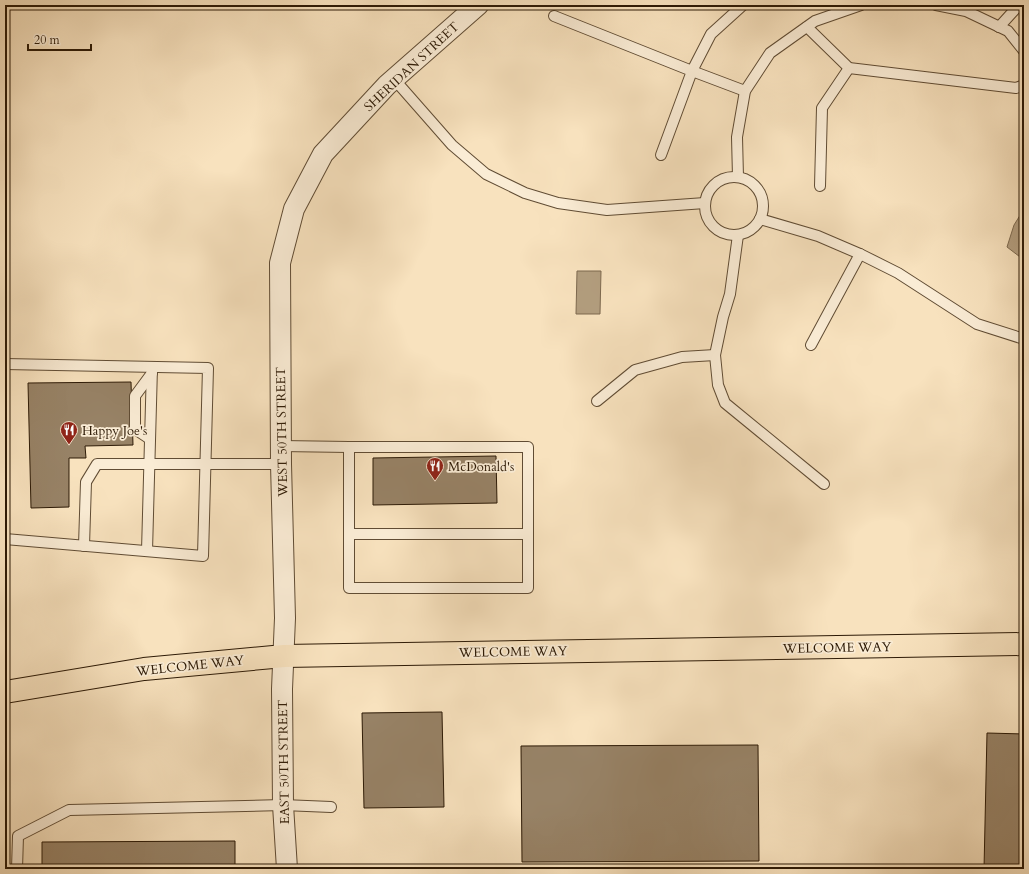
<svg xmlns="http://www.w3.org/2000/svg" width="1029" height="874" font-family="Cardo,serif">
<rect width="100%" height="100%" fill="#f8e2be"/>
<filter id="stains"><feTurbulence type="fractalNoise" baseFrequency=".005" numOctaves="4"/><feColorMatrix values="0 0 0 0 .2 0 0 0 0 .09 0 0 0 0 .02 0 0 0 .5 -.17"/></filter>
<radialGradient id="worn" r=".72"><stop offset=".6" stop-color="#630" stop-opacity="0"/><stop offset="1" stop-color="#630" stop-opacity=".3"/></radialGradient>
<g fill="#b39e7f" stroke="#7d694f">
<path d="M1024,209V260L1007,247L1014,225Z"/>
<path d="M577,271H601L600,314H576Z"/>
</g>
<g fill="#978266" stroke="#2d1a06">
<path d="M131,382L133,445L85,446L86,458H69V507L31,508L28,383Z"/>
<path d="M496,456L497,503L373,505V458Z"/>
<path d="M442,712L444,807L364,808L362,713Z"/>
<path d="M987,733L1024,734V869H984Z"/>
<path d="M758,745L759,861L522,862L521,746Z"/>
<path d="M235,841V869H42V842Z"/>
</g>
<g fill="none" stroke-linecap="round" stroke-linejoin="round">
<defs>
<g id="lane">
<path d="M743,5L711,34L692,71L745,91"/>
<path d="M936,5L966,11L1008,31L1024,51"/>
<path d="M554,16L692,71L661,155"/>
<path d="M807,27L849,68L1016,88L1024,85"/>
<path d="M999,27L1019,5"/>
<path d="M394,79L452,145L486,174L525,193L558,203L607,210L705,203"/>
<circle cx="734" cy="206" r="29"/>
<path d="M738,177L737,137L745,91L770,53L815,21L861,5"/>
<path d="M820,186L822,108L849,68"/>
<path d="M760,219L818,236L860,254L898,273L977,324L1024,339"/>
<path d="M738,235L730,294L723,317L715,355L718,385L725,403L824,484"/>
<path d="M811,345L860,254"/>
<path d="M5,364L208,368L203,556L5,539"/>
<path d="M597,401L635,370L682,357L715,355"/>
<path d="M150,439L135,429V396L152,373"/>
<path d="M281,446L349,447"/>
<rect x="349" y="447" width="179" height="141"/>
<path d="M349,534H528"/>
<path d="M84,546L86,482L97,464H281"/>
<path d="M147,551L152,367"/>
<path d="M17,869L18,836L69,810L283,805L331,807"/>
</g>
<path id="street" d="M287,869L283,805L282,689L285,618L281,464L280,263L294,209L323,154L387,85L478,5"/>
<path id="highway" d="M5,692L144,669L284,656L1024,644"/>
</defs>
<use href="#lane" stroke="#604c34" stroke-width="12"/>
<use href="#street" stroke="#604c34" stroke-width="22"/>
<use href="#highway" stroke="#2d1a06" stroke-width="24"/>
<use href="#lane" stroke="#faecd5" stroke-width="10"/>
<use href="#street" stroke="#faecd5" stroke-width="20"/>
<use href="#highway" stroke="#f8e2be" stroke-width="22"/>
</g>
<defs>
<symbol id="restaurant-pin" viewBox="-11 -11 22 30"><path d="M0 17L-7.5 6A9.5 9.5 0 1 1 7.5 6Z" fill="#8f2418" stroke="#faecd5"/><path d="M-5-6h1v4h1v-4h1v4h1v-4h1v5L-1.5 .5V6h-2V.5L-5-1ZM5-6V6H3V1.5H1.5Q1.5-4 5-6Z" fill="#fff"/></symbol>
</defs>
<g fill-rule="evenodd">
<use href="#restaurant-pin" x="59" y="420" width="20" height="27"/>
<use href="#restaurant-pin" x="425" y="456" width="20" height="27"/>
</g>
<g text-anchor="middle" stroke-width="3.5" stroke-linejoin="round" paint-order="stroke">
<g font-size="13" fill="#2d1a06" stroke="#faecd5">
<text transform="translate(411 66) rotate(-43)" y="5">SHERIDAN STREET</text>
<text transform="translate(281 432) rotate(-91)" y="5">WEST 50TH STREET</text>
<text transform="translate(837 647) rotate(-1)" y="5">WELCOME WAY</text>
<text transform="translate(513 651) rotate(-1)" y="5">WELCOME WAY</text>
<text transform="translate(190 665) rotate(-6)" y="5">WELCOME WAY</text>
<text transform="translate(283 762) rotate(-91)" y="5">EAST 50TH STREET</text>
</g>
<g font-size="13" fill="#2d1a06" stroke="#faecd5" text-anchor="start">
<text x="82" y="435">Happy Joe's</text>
<text x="448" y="471">McDonald's</text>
</g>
</g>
<rect width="1029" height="874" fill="none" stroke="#f8e2be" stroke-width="20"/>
<rect x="6" y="6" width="1017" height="862" fill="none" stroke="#2d1a06" stroke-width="2"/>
<rect x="10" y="10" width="1009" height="854" fill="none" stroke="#2d1a06"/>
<path d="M28 44v6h63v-6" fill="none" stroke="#2d1a06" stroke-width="2"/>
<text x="34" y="44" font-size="12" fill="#2d1a06" stroke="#faecd5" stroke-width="3" paint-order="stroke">20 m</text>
<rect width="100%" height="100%" filter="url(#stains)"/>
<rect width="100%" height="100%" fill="url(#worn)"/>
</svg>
